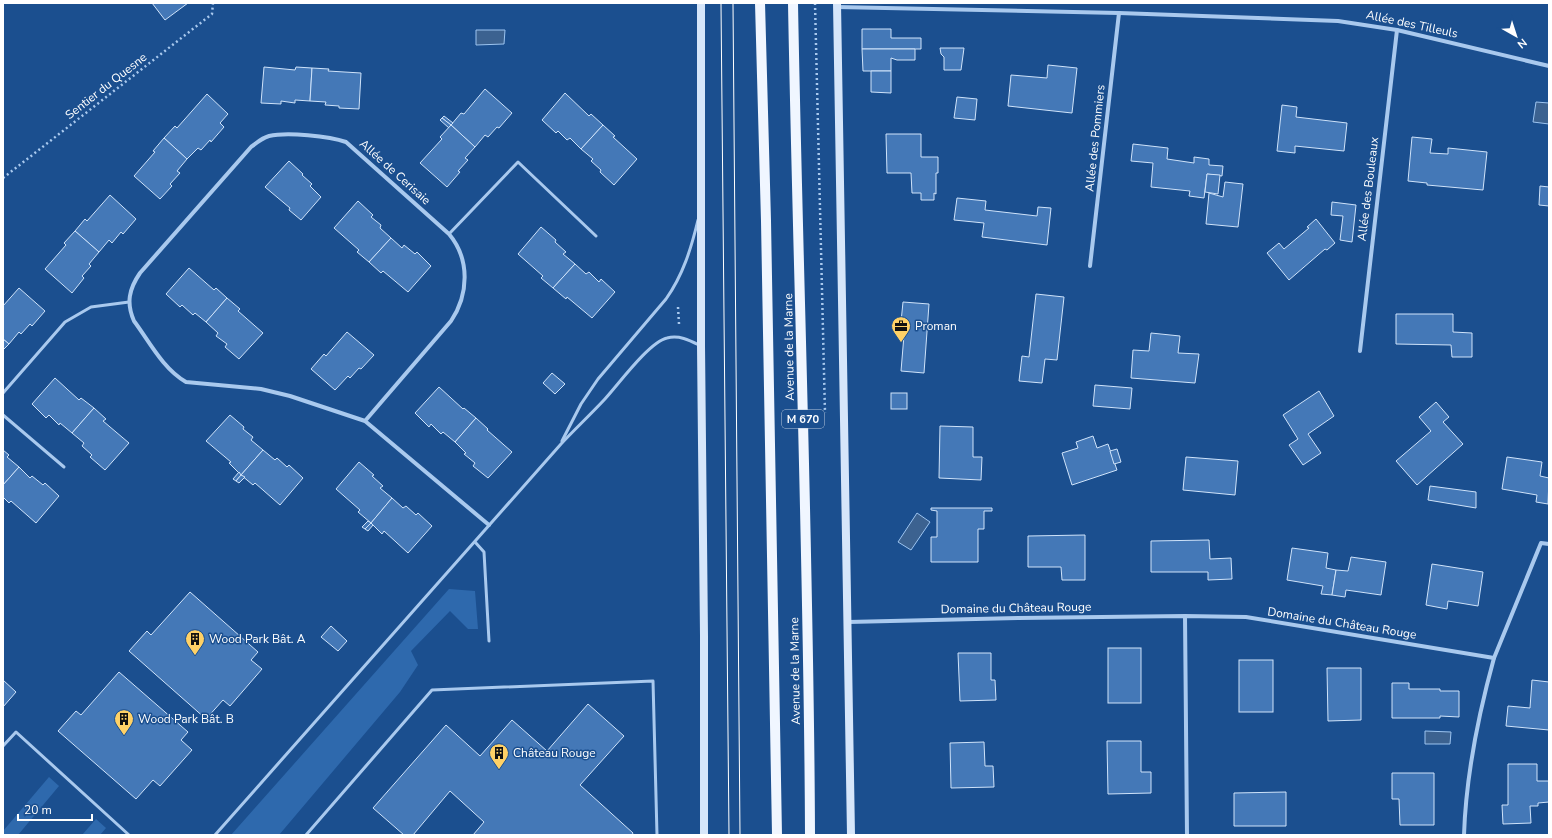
<svg xmlns="http://www.w3.org/2000/svg" width="1552" height="838" font-family="'Nunito Sans',sans-serif">
<rect width="100%" height="100%" fill="#1b4f8f"/>
<g fill="#2e69ad">
<path d="M449,589L475,591L478,629H468L450,611L411,651L418,665L400,692L279,835H231Z"/>
<path d="M49,777L59,786L18,835H3V831Z"/>
<path d="M96,819L106,828L100,835H82Z"/>
</g>
<g fill="#3c6290" stroke="#9cc4f0">
<path d="M476,30H505L504,44L476,45Z"/>
<path d="M1536,102L1549,103V124L1533,122Z"/>
<path d="M917,513L930,522L911,550L898,542Z"/>
<path d="M1425,731L1451,732L1450,744H1425Z"/>
</g>
<g fill="#4478b7" stroke="#cfe3fa">
<path d="M152,3H188L165,20Z"/>
<path d="M862,29H891V38H921V49H862Z"/>
<path d="M940,48H964L961,70H944V57L941,54Z"/>
<path d="M862,49H915V60H897L891,58V71H863Z"/>
<path d="M1048,65L1077,68L1072,113L1008,106L1011,75L1047,78Z"/>
<path d="M264,67L295,70L296,67L312,68L310,101L295,100V103L281,101V104L261,103Z"/>
<path d="M312,68L329,69L328,71L361,73L359,109L339,108V106L325,105L326,102L310,101Z"/>
<path d="M871,71H891V93L871,92Z"/>
<path d="M485,89L512,113L499,128L497,127L488,137L485,135L475,147L451,125L461,113L464,114Z"/>
<path d="M565,93L589,116L591,114L603,125L581,149L570,138L567,140L558,131L556,133L542,120Z"/>
<path d="M207,94L228,114L220,123L224,127L211,142L210,140L201,150L198,148L187,159L164,138L175,126L177,128Z"/>
<path d="M957,97L977,99L975,120L954,118Z"/>
<path d="M1282,105L1297,107L1296,117L1347,123L1344,151L1295,146V153L1277,151Z"/>
<path d="M444,116L453,123L451,125L442,118Z"/>
<path d="M442,118L451,125L449,128L440,120Z"/>
<path d="M451,125L475,147L465,158L468,160L458,171L460,172L447,187L420,163L442,139L440,137Z"/>
<path d="M603,125L615,136L613,137L637,159L614,185L600,172L601,170L591,161L593,159L581,149Z"/>
<path d="M886,134H921V157H938V173H936V194L934,193V200H921V193H912L911,173H887Z"/>
<path d="M1412,137L1432,139L1430,153L1448,154V148L1487,152L1483,190L1427,185V183L1408,181Z"/>
<path d="M164,138L187,159L177,171L180,173L170,184L172,186L160,199L134,176L155,152L153,151Z"/>
<path d="M1133,144L1168,148L1167,159L1194,163V157L1209,159V165L1223,166L1222,176L1207,174L1204,198L1189,196L1190,191L1151,187L1153,163L1131,161Z"/>
<path d="M289,161L303,174L302,175L312,184L310,186L321,197L301,220L289,210L290,208L265,187Z"/>
<path d="M1207,174L1220,175L1218,194L1205,192Z"/>
<path d="M1225,182L1243,184L1238,227L1206,224L1209,193L1223,197Z"/>
<path d="M1540,186L1549,187V206L1539,205Z"/>
<path d="M110,195L136,219L123,234L121,232L112,243L109,240L99,252L75,231L85,219L87,221Z"/>
<path d="M957,198L986,201L985,210L1037,216L1038,207L1051,208L1047,245L982,237L984,223L954,220Z"/>
<path d="M358,201L373,215L371,217L381,225L380,228L391,238L369,262L357,252L359,250L334,228Z"/>
<path d="M1332,202L1356,205L1352,242L1340,240L1343,216L1331,215Z"/>
<path d="M1316,219L1335,243L1327,250L1325,249L1289,280L1267,253L1279,243L1284,249L1309,228L1307,227Z"/>
<path d="M541,227L556,240L555,242L566,252L563,254L575,264L553,288L541,278L543,276L518,254Z"/>
<path d="M75,231L99,252L89,264L91,266L82,276L84,278L72,293L45,269L66,245L64,243Z"/>
<path d="M391,238L402,248L404,245L415,254L417,252L431,266L408,292L383,271L381,273L369,262Z"/>
<path d="M575,264L586,274L589,272L599,282L601,279L615,292L592,318L567,297L566,299L553,288Z"/>
<path d="M189,268L214,290L216,288L227,298L206,322L195,313L193,315L182,305L180,307L166,294Z"/>
<path d="M19,288L45,311L32,326L30,324L21,334L19,332L9,344L3,339V306Z"/>
<path d="M1036,294L1064,297L1057,360L1045,359L1042,383L1019,381L1022,356L1029,357Z"/>
<path d="M227,298L240,309L238,311L263,333L239,359L225,347L227,344L216,336L218,333L206,322Z"/>
<path d="M903,302L929,304L924,373L901,371L905,323L901,322Z"/>
<path d="M1396,314H1453V332L1472,333V357H1452L1451,345L1396,344Z"/>
<path d="M347,332L374,355L361,369L359,368L350,378L348,376L335,390L311,369L324,354L326,356Z"/>
<path d="M1151,333L1180,336L1178,353L1199,354L1195,383L1131,378L1133,350L1149,351Z"/>
<path d="M3,339L9,344L3,350Z"/>
<path d="M552,373L565,384L555,394L543,383Z"/>
<path d="M55,378L79,400L81,398L94,408L72,433L60,423L59,425L49,415L46,418L32,404Z"/>
<path d="M1095,385L1132,388L1130,409L1093,406Z"/>
<path d="M439,387L463,409L464,408L476,418L455,442L443,432L441,434L431,424L429,427L415,413Z"/>
<path d="M1319,391L1334,416L1308,434L1321,453L1303,465L1289,445L1298,439L1283,415Z"/>
<rect x="891" y="393" width="16" height="16"/>
<path d="M1436,402L1449,417L1443,422L1463,444L1417,485L1396,461L1431,431L1419,417Z"/>
<path d="M94,408L106,419L103,421L129,443L105,470L90,457L92,455L82,446L84,443L72,433Z"/>
<path d="M230,415L244,427L243,429L253,437L251,440L263,450L241,475L229,463L231,462L206,441Z"/>
<path d="M476,418L488,429L487,430L512,452L488,478L473,466L475,463L464,454L466,453L455,442Z"/>
<path d="M940,426L973,427V457H982L981,480L939,478Z"/>
<path d="M1093,436L1097,448L1108,444L1117,470L1072,485L1062,453L1078,448L1076,442Z"/>
<path d="M1117,449L1121,462L1114,464L1110,451Z"/>
<path d="M3,450L9,455L7,457L19,467L3,485Z"/>
<path d="M263,450L275,460L277,458L287,467L289,465L303,478L280,505L255,483L253,485L241,475Z"/>
<path d="M1186,457L1238,461L1235,495L1183,490Z"/>
<path d="M1507,457L1542,462L1540,476L1549,478L1548,504L1536,502L1537,495L1502,489Z"/>
<path d="M359,462L374,475L372,476L383,486L380,488L392,498L371,523L358,512L360,510L336,489Z"/>
<path d="M19,467L30,478L32,476L43,485L45,483L59,496L36,523L11,501L9,503L3,497V485Z"/>
<path d="M239,472L241,475L236,481L233,479Z"/>
<path d="M241,475L245,477L239,483L236,481Z"/>
<path d="M1430,486L1476,492V508L1428,500Z"/>
<path d="M392,498L403,508L406,506L416,515L418,513L432,526L408,553L384,531L382,534L371,523Z"/>
<path d="M931,508H992V511H984V529H978V562H931V537H937V511L931,510Z"/>
<path d="M368,521L371,523L365,529L362,527Z"/>
<path d="M371,523L373,525L368,531L365,529Z"/>
<path d="M1085,535V580H1062L1061,567H1028V536Z"/>
<path d="M1209,540L1210,559L1231,558L1232,579L1208,580V572H1151V541Z"/>
<path d="M1292,548L1328,553L1326,568L1336,570L1332,595L1321,594L1323,586L1287,580Z"/>
<path d="M1351,557L1386,562L1381,595L1346,590L1345,597L1332,595L1336,570L1348,571Z"/>
<path d="M1432,564L1483,572L1478,606L1448,601L1447,609L1426,605Z"/>
<path d="M190,592L258,652L251,660L262,669L230,706L223,700L206,719L129,651L147,631L151,635Z"/>
<path d="M331,626L347,641L338,651L321,637Z"/>
<rect x="1108" y="648" width="33" height="55"/>
<path d="M958,653H991V680H995L996,700L960,701Z"/>
<rect x="1239" y="660" width="34" height="52"/>
<path d="M1327,668H1361V720L1328,721Z"/>
<path d="M119,672L188,732L181,740L192,750L160,786L153,780L136,799L58,731L76,711L81,715Z"/>
<path d="M3,680L16,692L3,707Z"/>
<path d="M1532,680L1549,682V730L1506,726L1508,706L1530,708Z"/>
<path d="M1392,683H1409V689H1440V691H1459V717L1440,716V718H1392Z"/>
<path d="M588,704L624,736L580,785L633,833L632,835H473L484,822L450,791L413,835H404L373,808L446,725L480,756L512,720L547,751Z"/>
<path d="M1107,741H1141V772H1151V793L1108,794Z"/>
<path d="M984,742L985,766H993L994,787L951,788L950,743Z"/>
<path d="M1508,764H1537V781H1549V802L1538,803V806H1530L1531,823L1503,824L1502,805H1508Z"/>
<path d="M1392,773H1434V825H1400L1399,799H1392Z"/>
<path d="M1286,792V826H1234V793Z"/>
</g>
<g fill="none" stroke-linecap="round" stroke-linejoin="round">
<g stroke="#a9c9ee" stroke-width="2.5" stroke-dasharray="2 3" stroke-linecap="butt">
<path d="M815,3L825,413"/>
<path d="M3,178L212,14L213,3"/>
<path d="M678,307L679,324"/>
</g>
<g stroke="#a9c9ee" stroke-width="3">
<path d="M449,234L518,162L596,236"/>
<path d="M3,393L65,322L91,307L129,302"/>
<path d="M3,415L64,467"/>
<path d="M562,441L581,404L598,379L666,299C683,275 691,249 698,220"/>
<path d="M475,542L484,552L489,641"/>
<path d="M3,746L16,732L129,835"/>
<path d="M215,835L561,444C575,429 590,415 604,400C618,385 649,342 667,338C679,335 689,340 699,345"/>
<path d="M306,835L432,690L653,681L657,835"/>
</g>
<g stroke="#a9c9ee" stroke-width="4">
<path d="M837,7L1119,13L1338,21L1397,30L1549,66"/>
<path d="M1090,266L1119,13"/>
<path d="M1360,351L1397,30"/>
<path d="M365,421L451,321C469,294 470,259 449,234L346,142C329,136 287,132 269,136C262,138 256,143 251,147L140,273C129,289 126,303 134,321C149,341 163,369 186,382L261,389L290,396L365,421L489,525"/>
<path d="M1185,616L1187,835"/>
<path d="M848,622L1018,618L1185,616L1246,617L1494,658L1541,543L1549,544"/>
<path d="M1464,835C1466,775 1478,716 1494,658"/>
</g>
<g stroke="#d6e6fa" stroke-width="8">
<path d="M701,3V346L704,636V835"/>
<path d="M837,3L851,835"/>
</g>
<g stroke="#f0f6ff" stroke-width="10">
<path d="M760,3L766,221L777,835"/>
<path d="M793,3C798,280 809,558 810,835"/>
</g>
<g stroke="#fff" stroke-width="1">
<path d="M721,3L729,835"/>
<path d="M733,3L740,835"/>
</g>
</g>
<defs>
<symbol id="office-pin" viewBox="-11 -11 22 30"><path d="M0 17L-7.5 6A9.5 9.5 0 1 1 7.5 6Z" fill="#ffd166" stroke="#1b4f8f"/><path d="M-6-3h4V-5.5h4V-3h4V5H-6ZM-1-4.5V-3h2v-1.5ZM-6 0V1H6V0Z" fill="#111"/></symbol>
<symbol id="building-pin" viewBox="-11 -11 22 30"><path d="M0 17L-7.5 6A9.5 9.5 0 1 1 7.5 6Z" fill="#ffd166" stroke="#1b4f8f"/><path d="M-4-6H4V6H1V3H-1V6H-4ZM-2.5-4.3h1.7v1.8h-1.7ZM.8-4.3h1.7v1.8H.8ZM-2.5-1h1.7V.8h-1.7ZM.8-1h1.7V.8H.8Z" fill="#111"/></symbol>
</defs>
<g fill-rule="evenodd">
<use href="#office-pin" x="890" y="315" width="22" height="30"/>
<use href="#building-pin" x="184" y="628" width="22" height="30"/>
<use href="#building-pin" x="113" y="708" width="22" height="30"/>
<use href="#building-pin" x="488" y="742" width="22" height="30"/>
</g>
<g text-anchor="middle" stroke-width="3" stroke-linejoin="round" paint-order="stroke">
<rect fill="#1b4f8f" stroke="#bbcadd" stroke-width="1" x="782" y="410" width="42" height="18" rx="3"/>
<g font-size="11" font-weight="bold" fill="#fff">
<text x="803" y="423">M 670</text>
</g>
<g font-size="12" fill="#fff" stroke="#1b4f8f">
<text transform="translate(1412 24) rotate(12)" y="4">Allée des Tilleuls</text>
<text transform="translate(106 86) rotate(-38)" y="4">Sentier du Quesne</text>
<text transform="translate(1095 138) rotate(-84)" y="4">Allée des Pommiers</text>
<text transform="translate(395 172) rotate(42)" y="4">Allée de Cerisaie</text>
<text transform="translate(1368 189) rotate(-83)" y="4">Allée des Bouleaux</text>
<text transform="translate(789 347) rotate(-91)" y="4">Avenue de la Marne</text>
<text transform="translate(1016 608) rotate(-1)" y="4">Domaine du Château Rouge</text>
<text transform="translate(1342 623) rotate(9)" y="4">Domaine du Château Rouge</text>
<text transform="translate(795 671) rotate(-91)" y="4">Avenue de la Marne</text>
</g>
<g font-size="12" fill="#fff" stroke="#1b4f8f" text-anchor="start">
<text x="915" y="330">Proman</text>
<text x="209" y="643">Wood Park Bât. A</text>
<text x="138" y="723">Wood Park Bât. B</text>
<text x="513" y="757">Château Rouge</text>
</g>
</g>
<rect width="1552" height="838" fill="none" stroke="#ffffff" stroke-width="8"/>
<g transform="translate(1516 36) rotate(141)" stroke="#1b4f8f" stroke-width="3" paint-order="stroke">
<path d="M0-3L7 15L0 10L-7 15Z" fill="#ffffff"/>
<text y="-6" font-size="11" font-weight="bold" text-anchor="middle" fill="#ffffff">N</text>
</g>
<path d="M18 814v6h74v-6" fill="none" stroke="#ffffff" stroke-width="2"/>
<text x="24" y="814" font-size="12" fill="#ffffff" stroke="#1b4f8f" stroke-width="3" paint-order="stroke">20 m</text>
</svg>
